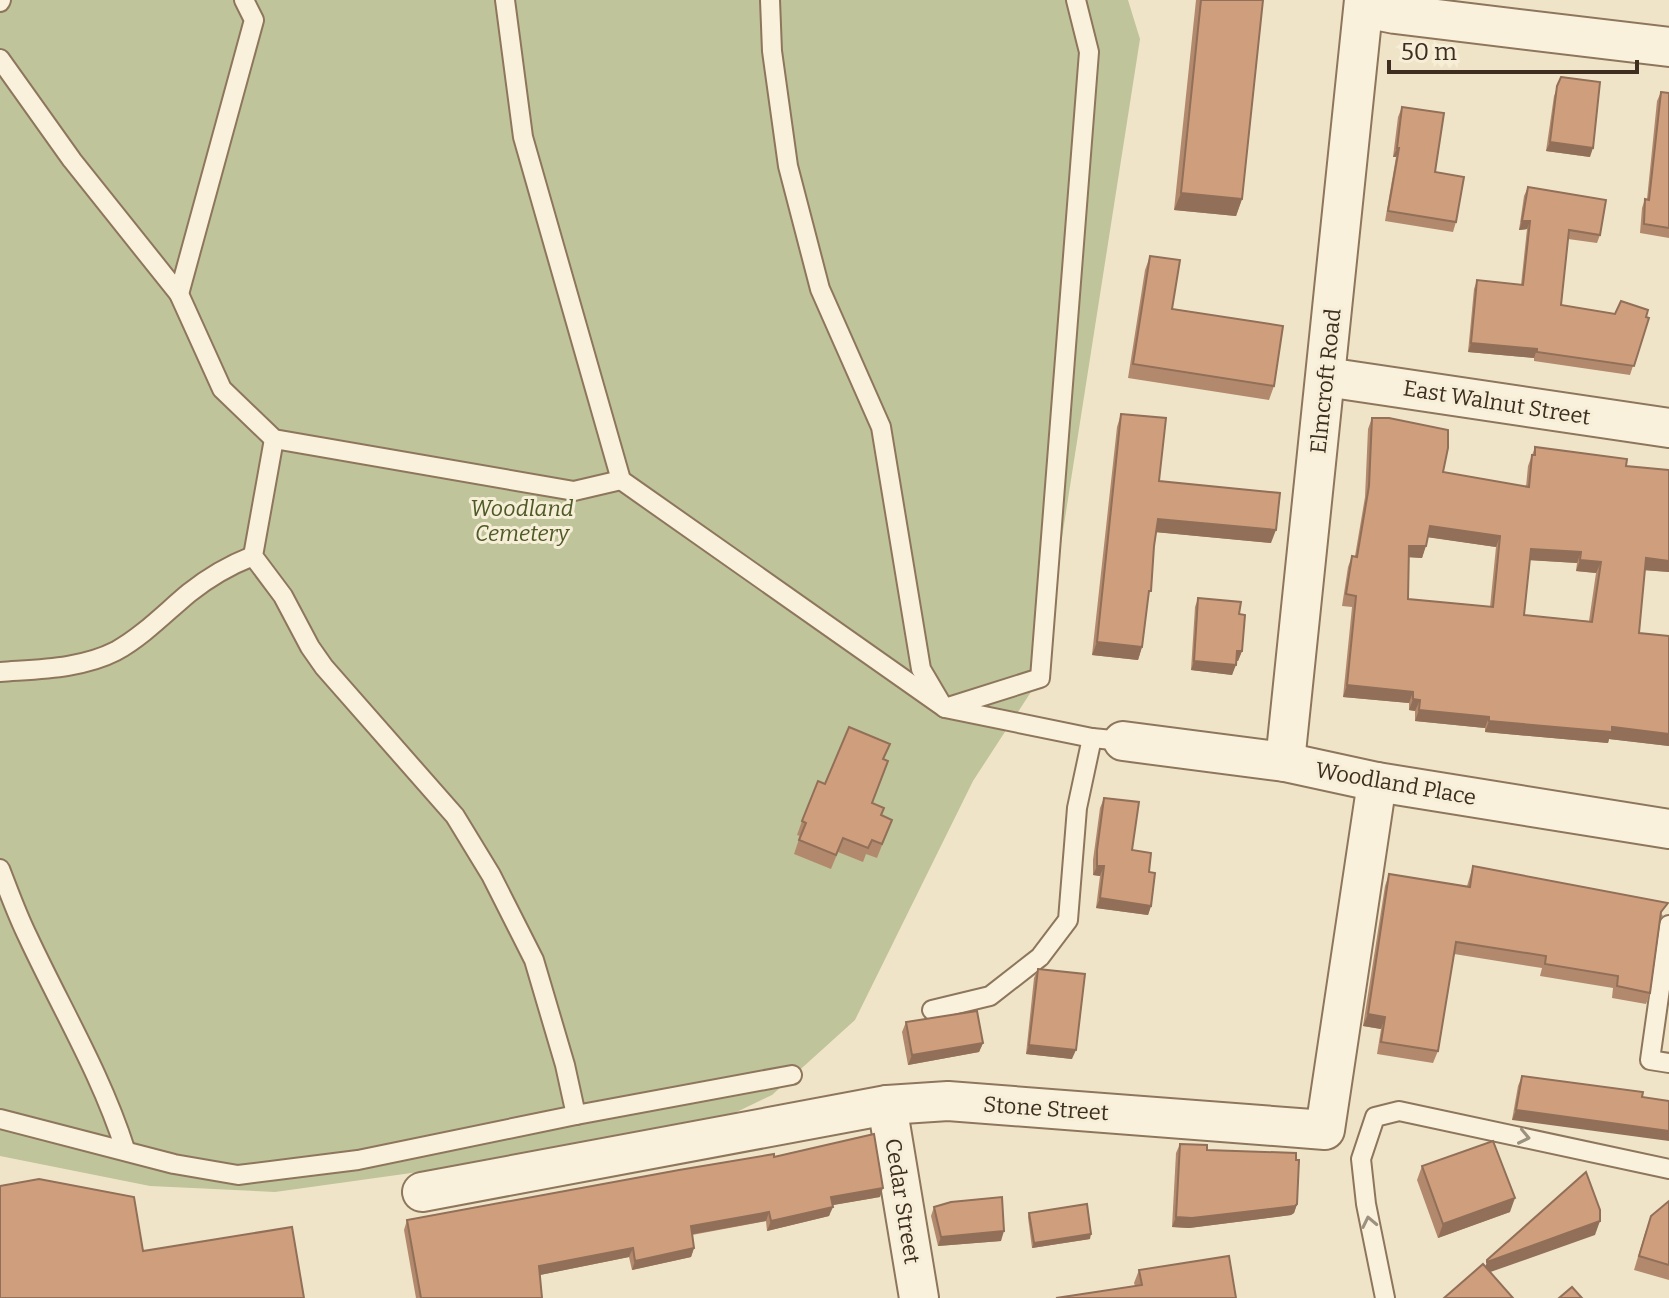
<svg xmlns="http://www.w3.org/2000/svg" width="1669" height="1298" font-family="Bitter,serif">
<rect width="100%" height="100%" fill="#f0e4c8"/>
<path fill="#bfc49a" d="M0,0H1128L1140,39L1040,678L973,781L855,1020L772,1095L691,1134L275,1192L150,1186L0,1156Z"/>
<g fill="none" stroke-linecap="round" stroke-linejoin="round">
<defs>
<g id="service">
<path d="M505,0L523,137L621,480L945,708"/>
<path d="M770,0L772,51L788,166L820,289L881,427L921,669L941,703"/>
<path d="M1076,0L1089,52L1040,678L945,708L1092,738L1123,741"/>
<path d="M0,2L1,0"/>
<path d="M0,59L72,160L179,294L222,389L274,439L574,491L621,480"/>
<path d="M179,294L254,20L244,0"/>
<path d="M274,439L253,556L283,596L310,647L324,667L455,816L491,875L534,960L565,1065L576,1115"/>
<path d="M0,672C38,669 81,669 116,651C143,636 165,613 189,593C209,577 230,565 253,556"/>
<path d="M0,869C9,892 17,915 28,937C61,1008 101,1074 125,1149"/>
<path d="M1669,925L1650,1060L1669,1063"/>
<path d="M932,1010L990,996L1040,957L1068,920L1077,808L1092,738"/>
<path d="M0,1119L174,1164L238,1175L358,1160L576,1115L792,1075"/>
<path d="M1385,1298L1366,1204L1361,1159L1375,1117L1399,1111L1669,1169"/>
</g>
<g id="minor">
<path d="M1365,8L1395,14L1669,47"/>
<path d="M1326,377L1669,428"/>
<path d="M1123,741L1285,762L1377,782L1669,829"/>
<path d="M1285,762L1364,0"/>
<path d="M887,1105L919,1298"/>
<path d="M422,1192L887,1105L948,1101L1325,1130L1377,782"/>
</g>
</defs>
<use href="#service" stroke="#8d765c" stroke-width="22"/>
<use href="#minor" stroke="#8d765c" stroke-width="42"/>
<use href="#service" stroke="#faf1dc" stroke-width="18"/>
<use href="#minor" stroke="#faf1dc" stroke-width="38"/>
</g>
<g fill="#b2896c" fill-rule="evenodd">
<path d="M1196,0H1263L1242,199L1236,216L1174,210Z"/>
<path d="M1561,77L1590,157L1546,151L1554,96Z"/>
<path d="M1661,92L1669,93V238L1640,233L1642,208L1645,199H1647L1657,101Z"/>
<path d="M1402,107L1435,172L1456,222L1453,232L1385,221L1396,157H1393L1398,117Z"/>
<path d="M1528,187L1600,235L1597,243L1568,239L1561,305L1615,314L1649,318L1630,375L1534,361V358L1468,352L1474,289L1477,280L1521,285L1527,229L1519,230L1524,196Z"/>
<path d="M1150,256L1172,309L1274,386L1269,400L1128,378L1145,270Z"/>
<path d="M1121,414L1159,481L1271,543L1156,532L1142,647L1138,660L1092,655L1117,427Z"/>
<path d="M1372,418L1443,472L1526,487L1528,466L1535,447L1626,466L1669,470V572L1645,570L1639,633L1669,636V746L1609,739L1608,743L1485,732V728L1415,721V711L1409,710V703L1343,697L1352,607L1342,606L1348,567L1352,556H1355L1365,497L1368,429ZM1428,537L1496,547L1490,607L1408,599L1409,557L1422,558ZM1530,560L1577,563L1576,571L1596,573L1589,621L1524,615Z"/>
<path d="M1198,598L1239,614L1242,651L1238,661H1236L1232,675L1191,670L1195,607Z"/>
<path d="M884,759L872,803L881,815L892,820L877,858L866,854L863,862L838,852L831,869L794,854L800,836L797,835L802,821L825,784Z"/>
<path d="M1104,798L1132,850L1149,872L1151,906L1148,915L1096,908L1100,876L1093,875V860L1100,808Z"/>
<path d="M1473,866L1663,915L1660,919L1650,993L1646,1004L1612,998L1613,988L1540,976L1542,968L1454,954L1438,1051L1433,1063L1377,1054L1381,1029L1363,1026L1385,886L1389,874L1467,886Z"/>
<path d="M1038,969L1072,1059L1026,1054L1034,978Z"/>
<path d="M906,1022L983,1043L979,1052L908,1065L902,1032Z"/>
<path d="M1522,1076L1643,1092L1512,1120L1518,1086Z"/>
<path d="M1180,1144L1207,1150L1297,1204L1294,1213L1291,1215L1189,1228L1172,1227L1176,1153Z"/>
<path d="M1422,1166L1510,1212L1438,1238L1417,1180Z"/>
<path d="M880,1197L832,1205L829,1216L767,1231L766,1221L692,1235L694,1248L691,1257L632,1270L629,1257L540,1275L542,1298H416L404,1230L407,1220Z"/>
<path d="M1669,1201V1280L1634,1270L1646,1230Z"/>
<path d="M934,1207L1001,1241L938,1246L931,1216Z"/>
<path d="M1029,1213L1090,1239L1032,1248L1028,1217Z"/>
<path d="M1139,1270L1236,1298L1135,1286L1134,1283Z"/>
</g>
<g fill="#916f58">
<path d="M1550,142L1593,148L1590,157L1546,151Z"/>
<path d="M1397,148H1399L1396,157H1393Z"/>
<path d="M1181,193L1242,199L1236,216L1174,210Z"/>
<path d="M1522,221H1530L1527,229L1519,230Z"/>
<path d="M1471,343L1537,349L1534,358L1468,352Z"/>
<path d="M1158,519L1276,530L1271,543L1154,532Z"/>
<path d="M1430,526L1500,536L1496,547L1426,537Z"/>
<path d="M1409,546H1426L1422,558L1405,557Z"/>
<path d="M1531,549L1581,552L1577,563L1527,560Z"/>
<path d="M1646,558L1669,561V572L1642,570Z"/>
<path d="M1580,560L1601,562L1596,573L1576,571Z"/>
<path d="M1097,642L1142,647L1138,660L1092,655Z"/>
<path d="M1237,651H1242L1238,661L1234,660Z"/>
<path d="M1194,661L1236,665L1232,675L1191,670Z"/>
<path d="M1347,685L1413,692L1409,703L1343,697Z"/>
<path d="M1413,699L1420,700L1415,711L1409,710Z"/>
<path d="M1419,710L1489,717L1485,728L1415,721Z"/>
<path d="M1489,721L1612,727L1669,734V746L1609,739L1608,743L1485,732Z"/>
<path d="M1097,866H1104L1100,876L1093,875Z"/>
<path d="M1100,898L1151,906L1148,915L1096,908Z"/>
<path d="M1368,1014L1385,1017L1381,1029L1363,1026Z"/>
<path d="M983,1043L979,1052L908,1065L912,1055Z"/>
<path d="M1029,1045L1076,1050L1072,1059L1026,1054Z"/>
<path d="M1516,1110L1669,1131V1141L1512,1120Z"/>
<path d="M883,1188L880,1197L828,1206L831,1197Z"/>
<path d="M1515,1198L1510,1212L1438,1238L1443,1224Z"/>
<path d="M1297,1204L1294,1213L1291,1215L1189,1228L1172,1227L1176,1217Z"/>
<path d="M833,1207L829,1216L767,1231L771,1221Z"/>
<path d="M769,1212L766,1221L688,1235L691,1226Z"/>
<path d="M1600,1221L1595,1235L1482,1275L1487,1262Z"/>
<path d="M1004,1231L1001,1241L938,1246L941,1237Z"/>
<path d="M1091,1234L1090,1239L1032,1248L1034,1243Z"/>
<path d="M633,1248L629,1257L535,1276L539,1266Z"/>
<path d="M694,1248L691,1257L632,1270L635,1261Z"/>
</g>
<g fill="#cf9f7d" stroke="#916f58" stroke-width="2" fill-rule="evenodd">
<path d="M1201,0H1263L1242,199L1181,193Z"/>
<path d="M1561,77L1600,82L1593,148L1550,142L1557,86Z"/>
<path d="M1661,92L1669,93V228L1644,224L1645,199L1649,200Z"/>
<path d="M1402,107L1444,113L1435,172L1464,177L1456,222L1388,211L1399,148H1397Z"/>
<path d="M1528,187L1606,200L1600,235L1569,230L1561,305L1615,314L1621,301L1648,310L1646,317L1649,318L1634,366L1537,352V349L1471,343L1477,280L1523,285L1530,221H1522Z"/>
<path d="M1150,256L1180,260L1172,309L1283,326L1274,386L1133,364Z"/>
<path d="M1121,414L1166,418L1159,481L1280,493L1276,530L1158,519L1154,546L1151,591H1149L1142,647L1097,642Z"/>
<path d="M1372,418H1389L1448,430V448L1443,472L1529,487L1532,455H1535V447L1627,459L1626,466L1669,470V561L1646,558L1639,633L1669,636V734L1612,727V732L1489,721V717L1419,710L1420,700L1413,699V692L1347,685L1356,596L1346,594L1352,556L1357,557L1369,486ZM1430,526L1500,536L1493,607L1408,599L1409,546H1426ZM1531,549L1581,552L1580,560L1601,562L1592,622L1524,615Z"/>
<path d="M1198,598L1241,602L1239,614L1245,615L1242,651H1237L1236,665L1194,661Z"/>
<path d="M849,727L890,744L883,759L888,761L872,803L884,808L881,815L892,820L882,844L872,840L868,848L843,838L836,855L799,840L806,823L802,821L818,781L825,784Z"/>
<path d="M1104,798L1139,802L1132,850L1151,853L1149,872L1155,873L1151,906L1100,898L1104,866H1097V850Z"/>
<path d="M1473,866L1668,903L1661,912L1650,993L1617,986L1618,976L1545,964L1546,956L1456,942L1438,1051L1381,1042L1385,1017L1368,1014L1389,874L1470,887Z"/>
<path d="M1038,969L1085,974L1076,1050L1029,1045Z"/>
<path d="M977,1011L983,1043L912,1055L906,1022Z"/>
<path d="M1522,1076L1643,1092L1642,1097L1669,1101V1131L1516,1110Z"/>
<path d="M874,1134L883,1188L831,1197L833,1207L771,1221L769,1212L691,1226L694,1248L635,1261L633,1248L539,1266L542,1298H421L407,1220L679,1170L774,1154V1157Z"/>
<path d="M1493,1141L1515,1198L1443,1224L1422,1166Z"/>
<path d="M1180,1144L1207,1145V1150L1296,1153V1160H1299L1297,1204L1295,1206L1192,1218L1176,1217Z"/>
<path d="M1586,1172L1600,1210V1221L1487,1262V1260Z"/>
<path d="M39,1179L134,1197L143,1251L292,1227L304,1298H0V1186Z"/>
<path d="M1002,1197L1004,1231L941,1237L934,1207L951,1202Z"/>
<path d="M1669,1201V1265L1639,1256L1651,1216Z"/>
<path d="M1087,1204L1091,1234L1034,1243L1029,1213Z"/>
<path d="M1229,1256L1236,1298H1056L1142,1285L1139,1270Z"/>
<path d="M1483,1264L1513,1298H1444Z"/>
<path d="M1572,1287L1582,1298H1559Z"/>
</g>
<defs><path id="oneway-chevron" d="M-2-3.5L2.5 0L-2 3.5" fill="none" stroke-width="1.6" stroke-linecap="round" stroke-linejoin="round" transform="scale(2)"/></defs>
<g stroke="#9c907e">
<use href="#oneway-chevron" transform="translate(1524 1137) rotate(12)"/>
<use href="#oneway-chevron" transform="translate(1369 1222) rotate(-102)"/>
</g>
<g text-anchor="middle" stroke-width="6" stroke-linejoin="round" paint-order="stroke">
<g font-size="22" fill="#3d2e20" stroke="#f7eed8">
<text transform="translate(1325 381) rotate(-84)" y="8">Elmcroft Road</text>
<text transform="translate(1497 402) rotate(9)" y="8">East Walnut Street</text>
<text transform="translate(1396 783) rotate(10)" y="8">Woodland Place</text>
<text transform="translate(1046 1108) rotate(4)" y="8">Stone Street</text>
<text transform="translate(903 1201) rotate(81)" y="8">Cedar Street</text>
</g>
<g font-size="22" font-style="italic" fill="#4d5a26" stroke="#f7eed8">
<text x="522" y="516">Woodland<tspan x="522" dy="25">Cemetery</tspan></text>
</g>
</g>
<path d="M1389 60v12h248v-12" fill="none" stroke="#3d2e20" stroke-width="4"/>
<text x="1401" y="60" font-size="24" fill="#3d2e20" stroke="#f7eed8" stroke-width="6" paint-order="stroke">50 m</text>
</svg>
